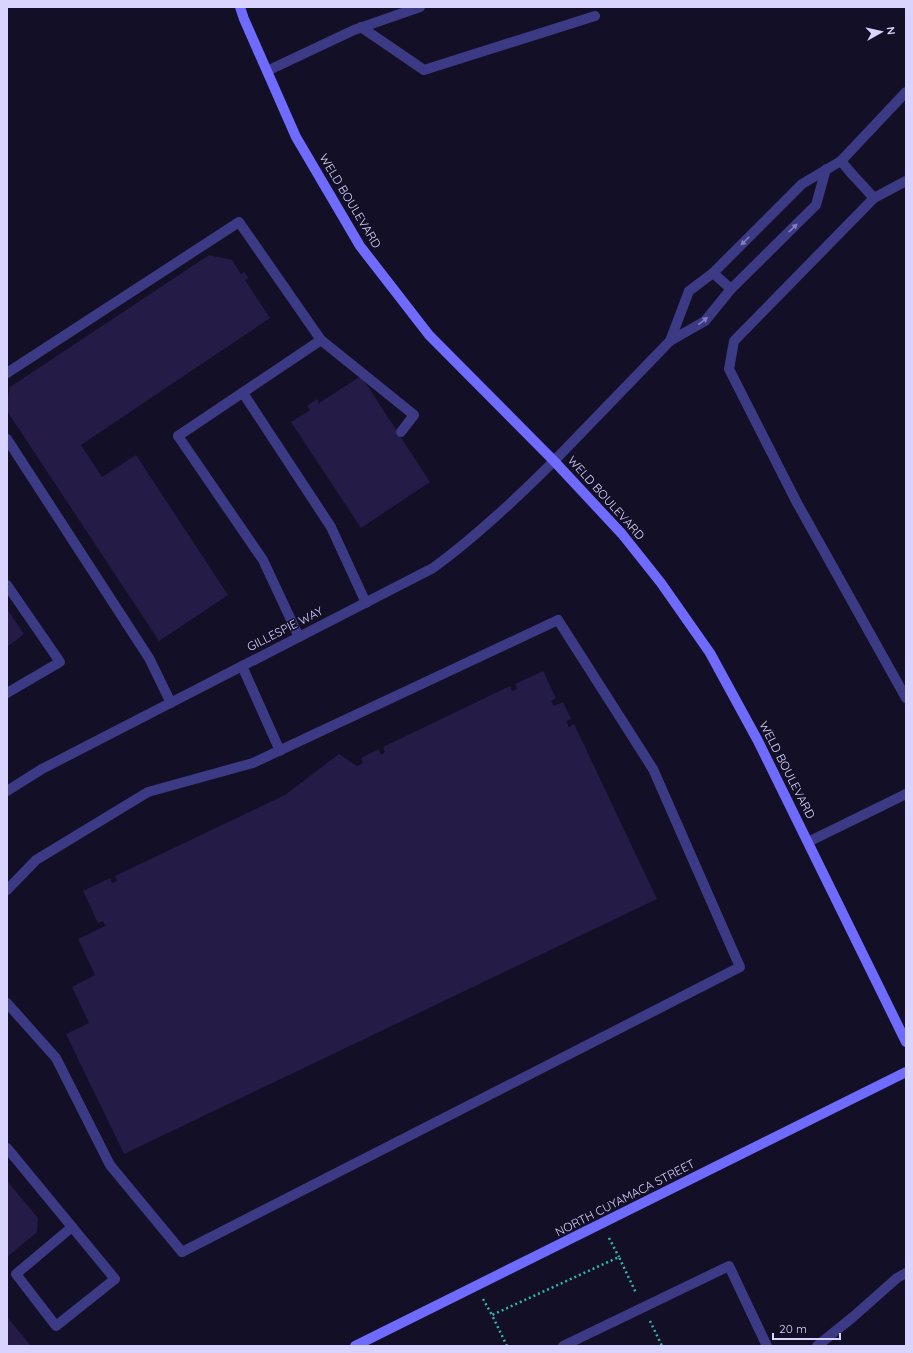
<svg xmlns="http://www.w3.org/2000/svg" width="913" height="1353" font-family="Quicksand,sans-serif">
<rect width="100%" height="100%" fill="#130f26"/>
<g fill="#241b47">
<path d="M209,255L232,260L241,274L244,272L249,278L245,280L270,318L81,445L102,477L136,455L228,595L159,641L7,411V404L10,387Z"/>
<path d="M361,376L430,482L361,528L291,422L310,410L307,406L317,399L319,403Z"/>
<path d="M7,609L24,634L7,647Z"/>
<path d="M543,671L556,698L551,701L554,706L563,702L571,719L566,721L569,727L574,724L657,899L124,1154L66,1034L89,1023L72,987L95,975L78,939L105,926L103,921L98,923L83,891L110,878L112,883L117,881L115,876L285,795L339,754L357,766L363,763L361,758L379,749L381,755L385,752L383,747L510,686L512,691L517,689L515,684Z"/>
<path d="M7,1181L38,1218L37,1232L7,1257Z"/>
<path d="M7,1317L31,1346H7Z"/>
</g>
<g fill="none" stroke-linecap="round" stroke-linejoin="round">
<g stroke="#2fb8b0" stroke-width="2.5" stroke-dasharray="2 3" stroke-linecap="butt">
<path d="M609,1238L619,1257"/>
<path d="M483,1299L492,1315"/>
<path d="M650,1321L662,1346"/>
<path d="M507,1346L492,1315L619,1257L636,1293"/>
</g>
<g stroke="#3d3a85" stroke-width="10">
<path d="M361,27L424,70L595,16"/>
<path d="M267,71L354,30L420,7"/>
<path d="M841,161L851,173L874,198L734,341L729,369L796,501L906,698"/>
<path d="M874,198L906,181"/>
<path d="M713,273L731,289"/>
<path d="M321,340L414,415L401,432"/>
<path d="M670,341L689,291L713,273L802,184L841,161L906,92"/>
<path d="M7,373L239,222L321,340L178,436L263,560L299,637"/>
<path d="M243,393L331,527L366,603"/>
<path d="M7,439L149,658L171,703"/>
<path d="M554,461L670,341L705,321L731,289L816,205L826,169"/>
<path d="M7,585L60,662L7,693"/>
<path d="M242,666L280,751"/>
<path d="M808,842L906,794"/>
<path d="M7,890L36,860L148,792L253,763L558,620L653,769L740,967L182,1252L110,1165L56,1058L7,1003"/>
<path d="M7,1148L115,1279L56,1326L16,1274L72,1227"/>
<path d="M563,1346L729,1266L767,1346"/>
<path d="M817,1346L853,1317L897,1278L906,1273"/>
</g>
<path stroke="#3d3a85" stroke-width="10" d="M7,791L42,769L433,568C477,536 516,499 554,461"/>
<g stroke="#6f6bff" stroke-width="10">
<path d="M240,7L244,19L296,137L360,246L429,335L554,461L622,534L661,583L710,653L758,741L906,1042"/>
<path d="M355,1346L906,1072"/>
</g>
</g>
<defs><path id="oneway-solid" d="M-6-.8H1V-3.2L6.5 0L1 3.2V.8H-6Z"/></defs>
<g fill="#837fbc">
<use href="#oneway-solid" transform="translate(793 228) rotate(-44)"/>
<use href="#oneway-solid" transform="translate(745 241) rotate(135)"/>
<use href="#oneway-solid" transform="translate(703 321) rotate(-38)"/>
</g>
<g text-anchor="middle" stroke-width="3" stroke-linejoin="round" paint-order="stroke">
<g font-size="12" fill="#d9d4ff" stroke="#130f26">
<text transform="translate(350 201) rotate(59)" y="4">WELD BOULEVARD</text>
<text transform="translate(606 498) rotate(48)" y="4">WELD BOULEVARD</text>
<text transform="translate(285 629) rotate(-27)" y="4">GILLESPIE WAY</text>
<text transform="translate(787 770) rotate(63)" y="4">WELD BOULEVARD</text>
<text transform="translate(625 1198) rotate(-27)" y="4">NORTH CUYAMACA STREET</text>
</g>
</g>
<rect width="913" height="1353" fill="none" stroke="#d9d4ff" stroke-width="16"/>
<g transform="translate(881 32) rotate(82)" stroke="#130f26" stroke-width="3" paint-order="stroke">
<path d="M0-3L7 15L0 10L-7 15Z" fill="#d9d4ff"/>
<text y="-6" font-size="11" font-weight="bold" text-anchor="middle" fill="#d9d4ff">N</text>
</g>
<path d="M773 1333v6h67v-6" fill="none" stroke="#d9d4ff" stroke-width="2"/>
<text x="779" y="1333" font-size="12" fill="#d9d4ff" stroke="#130f26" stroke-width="3" paint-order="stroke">20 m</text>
</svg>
